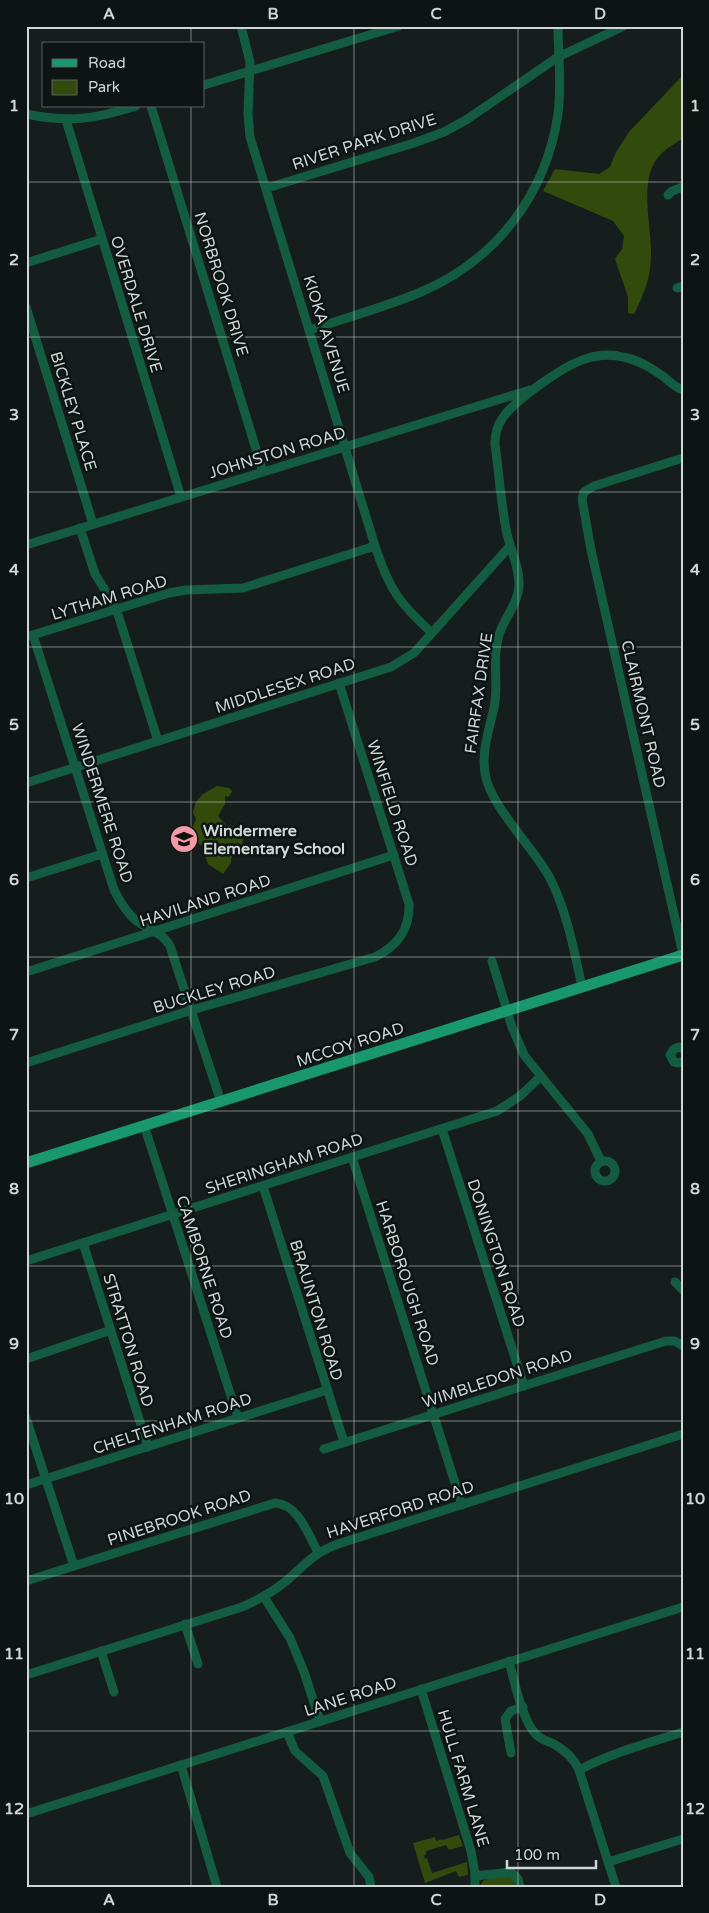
<svg xmlns="http://www.w3.org/2000/svg" width="709" height="1913" font-family="'Varela Round',sans-serif">
<rect width="100%" height="100%" fill="#151d1d"/>
<g fill="#334a0d">
<path d="M683,75V138C676,143 667,148 661,154C637,177 652,226 651,255C651,278 644,294 634,314L628,313V297L615,259L622,249L624,236L613,221L543,191L555,169L599,174L610,167L616,152L629,132Z"/>
<path d="M217,786L229,788L232,791L229,797L225,796V804L218,816L226,825C238,824 247,832 242,844L237,847L236,851H232L231,863L223,874L208,864L202,846L197,842L193,836L192,828L196,820L193,812L196,802L203,794Z"/>
<path d="M459,1835L463,1846L449,1850L446,1845L426,1851V1854L424,1856L425,1859L427,1858L432,1873L467,1862L468,1875L459,1877L456,1871L425,1883L413,1843L435,1837L436,1841L442,1839V1840Z"/>
<path d="M507,1875L514,1878L517,1887H479L484,1880Z"/>
</g>
<g fill="none" stroke-linecap="round" stroke-linejoin="round">
<g stroke="#145c41" stroke-width="9">
<path d="M241,26L250,62L248,114L250,137L375,546C389,589 399,603 432,633"/>
<path d="M204,85L399,26"/>
<path d="M151,106L263,472"/>
<path d="M26,114C70,123 94,119 136,106"/>
<path d="M66,120L181,497"/>
<path d="M267,188L414,143L444,132L466,120L558,57L624,26"/>
<path d="M668,195L672,191L683,187"/>
<path d="M26,263L102,239"/>
<path d="M677,288L683,286"/>
<path d="M26,307L93,524"/>
<path d="M309,330C346,318 385,307 421,292C496,260 546,195 558,114C562,85 558,55 558,26"/>
<path d="M683,458L594,486L584,492L582,499L591,550L683,954"/>
<path d="M80,528L95,574L116,608L158,741"/>
<path d="M26,545L530,390"/>
<path d="M33,635L114,890C120,902 127,914 138,922C150,930 163,933 170,946L221,1102"/>
<path d="M26,637L169,593L186,590L243,588L375,546"/>
<path d="M26,783L391,667L414,653L510,546"/>
<path d="M26,878L102,854"/>
<path d="M492,961L512,1027L524,1055L588,1134L601,1161"/>
<path d="M26,972L394,855"/>
<path d="M582,987C574,950 567,912 550,878C534,848 489,805 485,773C481,748 491,726 495,702C498,679 492,658 499,635C504,618 518,604 519,586C520,569 511,551 507,534C501,505 499,474 495,444C495,435 496,427 502,419C513,401 565,365 585,359C597,355 611,354 623,357C639,360 651,368 664,377C670,382 676,388 683,390"/>
<path d="M683,1049L679,1047L674,1049L670,1055L674,1062L679,1063L683,1061"/>
<path d="M26,1063L192,1010L375,957C397,946 410,930 409,904L339,683"/>
<path d="M144,1125L238,1418"/>
<path d="M442,1129L524,1386"/>
<path d="M352,1157L462,1505"/>
<circle cx="605" cy="1171" r="10"/>
<path d="M263,1186L344,1442"/>
<path d="M83,1243L148,1447"/>
<path d="M26,1261L497,1111L520,1096L540,1077"/>
<path d="M675,1282L683,1290"/>
<path d="M26,1359L111,1330"/>
<path d="M26,1418L74,1566"/>
<path d="M324,1449L666,1341H675L683,1346"/>
<path d="M26,1485L327,1390"/>
<path d="M26,1581L275,1503C298,1504 308,1534 318,1552"/>
<path d="M264,1597L290,1638L304,1672L320,1721"/>
<path d="M185,1624L198,1664"/>
<path d="M101,1651L114,1692"/>
<path d="M509,1661C514,1680 523,1725 538,1736C542,1740 547,1741 552,1743C563,1749 574,1758 579,1770L616,1887"/>
<path d="M26,1675L242,1607C258,1600 273,1592 286,1581C305,1565 313,1553 338,1544L683,1434"/>
<path d="M421,1689L471,1851L475,1873V1887"/>
<path d="M287,1732L295,1751L323,1776L350,1853L369,1877L371,1887"/>
<path d="M511,1753L505,1719L511,1711L523,1707"/>
<path d="M181,1765L217,1887"/>
<path d="M579,1770C612,1753 648,1743 683,1732"/>
<path d="M26,1814L683,1607"/>
<path d="M608,1862L683,1839"/>
<path d="M475,1876L511,1872L518,1879L520,1887"/>
</g>
<path stroke="#18986c" stroke-width="11" d="M26,1163L683,955"/>
</g>
<path fill="none" stroke="#d0d5d5" stroke-width="1" stroke-opacity="0.55" d="M191,26V44M354,26V1887M518,26V1887M191,106V1887M26,182H683M26,337H683M26,492H683M26,647H683M26,802H683M26,957H683M26,1111H683M26,1266H683M26,1421H683M26,1576H683M26,1731H683"/>
<defs>
<symbol id="school-disc" viewBox="-11 -11 22 22"><circle r="9.5" fill="#f49aa6" stroke="#0c1414"/><path d="M0-5L7-2L0 1L-7-2ZM-4 1L0 2.5L4 1V4Q0 6-4 4Z" fill="#111"/></symbol>
</defs>
<g fill-rule="evenodd">
<use href="#school-disc" x="168" y="823" width="32" height="32"/>
</g>
<g text-anchor="middle" stroke-width="5" stroke-linejoin="round" paint-order="stroke">
<g font-size="16" fill="#d0d5d5" stroke="#0c1414">
<text transform="translate(364 141) rotate(-18)" y="6">RIVER PARK DRIVE</text>
<text transform="translate(222 284) rotate(73)" y="6">NORBROOK DRIVE</text>
<text transform="translate(137 304) rotate(73)" y="6">OVERDALE DRIVE</text>
<text transform="translate(327 334) rotate(73)" y="6">KIOKA AVENUE</text>
<text transform="translate(74 411) rotate(73)" y="6">BICKLEY PLACE</text>
<text transform="translate(277 452) rotate(-17)" y="6">JOHNSTON ROAD</text>
<text transform="translate(109 597) rotate(-17)" y="6">LYTHAM ROAD</text>
<text transform="translate(285 685) rotate(-18)" y="6">MIDDLESEX ROAD</text>
<text transform="translate(478 693) rotate(-82)" y="6">FAIRFAX DRIVE</text>
<text transform="translate(644 714) rotate(77)" y="6">CLAIRMONT ROAD</text>
<text transform="translate(103 803) rotate(72)" y="6">WINDERMERE ROAD</text>
<text transform="translate(393 803) rotate(72)" y="6">WINFIELD ROAD</text>
<text transform="translate(205 900) rotate(-18)" y="6">HAVILAND ROAD</text>
<text transform="translate(214 989) rotate(-17)" y="6">BUCKLEY ROAD</text>
<text transform="translate(350 1044) rotate(-18)" y="6">MCCOY ROAD</text>
<text transform="translate(284 1163) rotate(-18)" y="6">SHERINGHAM ROAD</text>
<text transform="translate(497 1253) rotate(72)" y="6">DONINGTON ROAD</text>
<text transform="translate(205 1267) rotate(72)" y="6">CAMBORNE ROAD</text>
<text transform="translate(408 1283) rotate(72)" y="6">HARBOROUGH ROAD</text>
<text transform="translate(317 1310) rotate(73)" y="6">BRAUNTON ROAD</text>
<text transform="translate(129 1340) rotate(73)" y="6">STRATTON ROAD</text>
<text transform="translate(497 1378) rotate(-18)" y="6">WIMBLEDON ROAD</text>
<text transform="translate(172 1423) rotate(-18)" y="6">CHELTENHAM ROAD</text>
<text transform="translate(400 1509) rotate(-18)" y="6">HAVERFORD ROAD</text>
<text transform="translate(179 1517) rotate(-18)" y="6">PINEBROOK ROAD</text>
<text transform="translate(350 1696) rotate(-18)" y="6">LANE ROAD</text>
<text transform="translate(464 1778) rotate(73)" y="6">HULL FARM LANE</text>
</g>
<g font-size="16" font-weight="bold" fill="#d0d5d5" stroke="#0c1414" text-anchor="start">
<text x="203" y="836">Windermere<tspan x="203" dy="18">Elementary School</tspan></text>
</g>
</g>
<rect width="709" height="1913" fill="none" stroke="#0c1414" stroke-width="55"/>
<rect x="42" y="42" width="162" height="65" fill="#0c1414" stroke="#5a6161"/>
<rect x="52" y="59" width="25" height="8" fill="#18986c" stroke="#5a6161"/>
<text x="88" y="68" font-size="15" fill="#d0d5d5">Road</text>
<rect x="52" y="80" width="25" height="15" fill="#334a0d" stroke="#5a6161"/>
<text x="88" y="92" font-size="15" fill="#d0d5d5">Park</text>
<path d="M507 1860v8h89v-8" fill="none" stroke="#d0d5d5" stroke-width="2.5"/>
<text x="514" y="1860" font-size="15" fill="#d0d5d5" stroke="#0c1414" stroke-width="4" paint-order="stroke">100 m</text>
<rect x="28" y="28" width="654" height="1858" fill="none" stroke="#d0d5d5" stroke-width="2"/>
<g font-size="16" text-anchor="middle" font-weight="bold" fill="#d0d5d5">
<text x="109" y="19">A</text>
<text x="273" y="19">B</text>
<text x="436" y="19">C</text>
<text x="600" y="19">D</text>
<text x="14" y="111">1</text>
<text x="695" y="111">1</text>
<text x="14" y="265">2</text>
<text x="695" y="265">2</text>
<text x="14" y="420">3</text>
<text x="695" y="420">3</text>
<text x="14" y="575">4</text>
<text x="695" y="575">4</text>
<text x="14" y="730">5</text>
<text x="695" y="730">5</text>
<text x="14" y="885">6</text>
<text x="695" y="885">6</text>
<text x="14" y="1040">7</text>
<text x="695" y="1040">7</text>
<text x="14" y="1194">8</text>
<text x="695" y="1194">8</text>
<text x="14" y="1349">9</text>
<text x="695" y="1349">9</text>
<text x="14" y="1504">10</text>
<text x="695" y="1504">10</text>
<text x="14" y="1659">11</text>
<text x="695" y="1659">11</text>
<text x="14" y="1814">12</text>
<text x="695" y="1814">12</text>
<text x="109" y="1905">A</text>
<text x="273" y="1905">B</text>
<text x="436" y="1905">C</text>
<text x="600" y="1905">D</text>
</g>
</svg>
